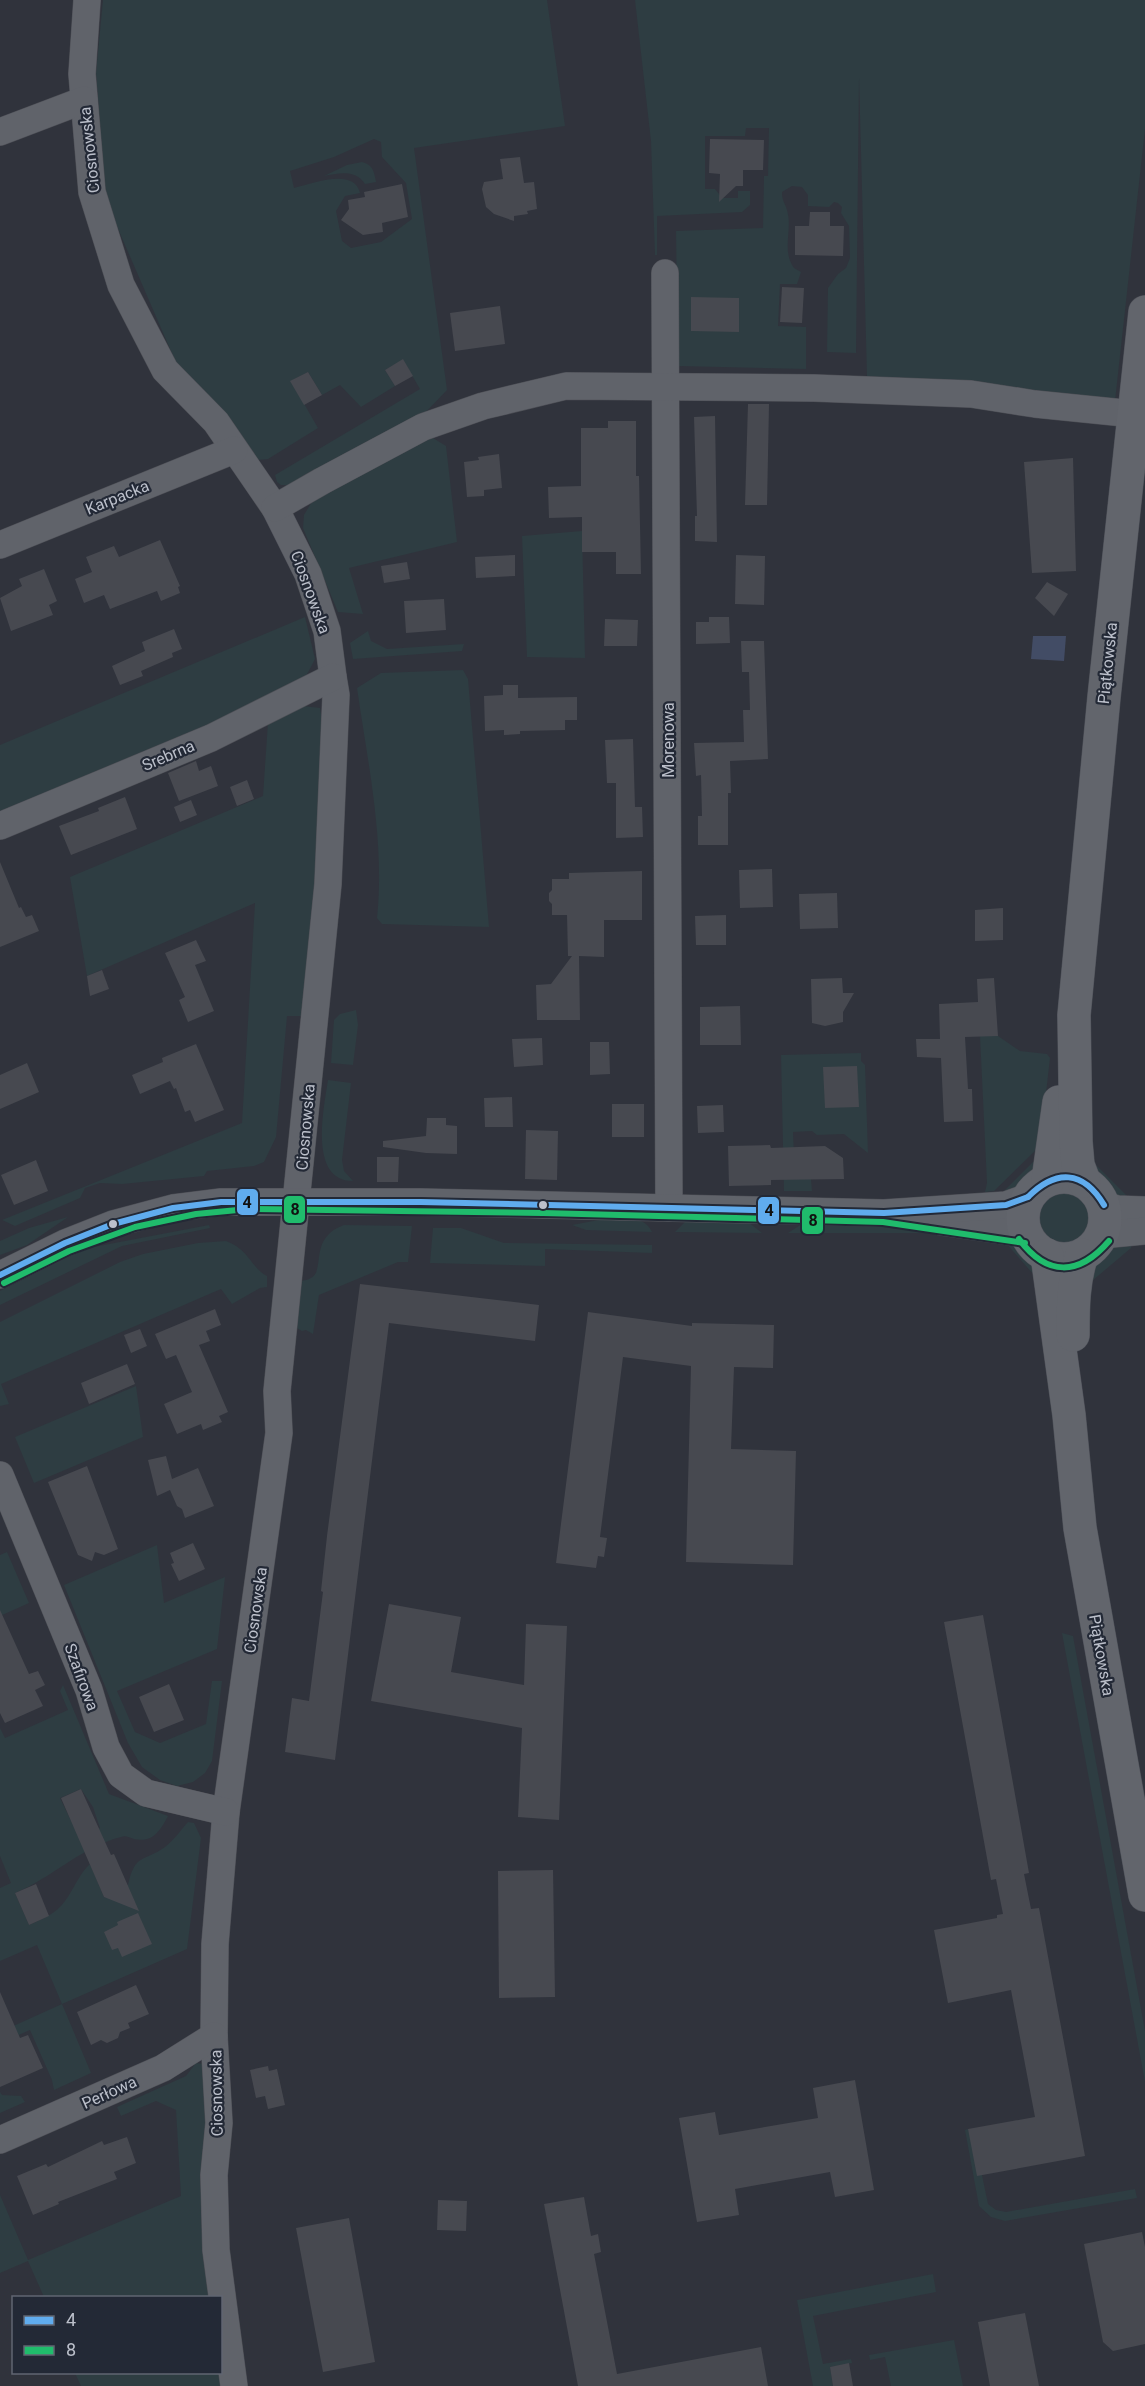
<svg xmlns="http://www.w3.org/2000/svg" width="1145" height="2386" font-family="Roboto,sans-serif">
<rect width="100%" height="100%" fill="#30333c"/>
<g fill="#2e3d42" fill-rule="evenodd">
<path d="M103,0H547L565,126L414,148L447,390L422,416L291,485H281L277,482L275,475L420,389L403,360L385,370L395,386L361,407L340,385L322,395L308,372L291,381L318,428L268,459L257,460L177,365L106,201L96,73ZM374,139L381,142L382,157L406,183L412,219L381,242L351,248L342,241L336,211L345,196L360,193C354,167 312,184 294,188L290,171L334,157Z"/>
<path d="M635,0H1145V129L1115,401L867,376L859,77L856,353L827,352L828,288L838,274L846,268L850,258L849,226L841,213L842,207L838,203L834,202L829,207L808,206V195L802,187L792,186L782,192C782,201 785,203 787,210C793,230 781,250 794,268L801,272L797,284H780L778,326L806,327V369L678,366L676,231L763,228L764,176H768L769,128H746L745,136H705V189H715L722,198H738V191H750V205L742,212L657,216V255H655L651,141Z"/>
<path d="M362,162C373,165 374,171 376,182L365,184C356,169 338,173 324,176L347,165Z"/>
<path d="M428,435L446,446L457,542L349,568L363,614L338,612L303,528L304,515L313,500Z"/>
<path d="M582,531L585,658L527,657L522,536Z"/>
<path d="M305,617L315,659L303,682L209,728L0,815V745Z"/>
<path d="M368,631L371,641L387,649L464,644L462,651L353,659L350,643Z"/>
<path d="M463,670L468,679L489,927L382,924L377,918C385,842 368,764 357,688L381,673Z"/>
<path d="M303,706L320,708L323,726V795L302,1016H287L276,1137L264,1162L254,1166L207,1171L204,1176L122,1184L100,1183L85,1188L80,1198L15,1226L2,1220L242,1123L255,903L87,976L70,877L263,796L268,722Z"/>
<path d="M356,1010L358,1025L353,1065L331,1063L334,1020L340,1014Z"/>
<path d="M980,1036H998L1020,1051L1047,1054L1050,1058L1040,1146L994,1191L985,1192L987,1183Z"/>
<path d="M861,1053V1061L865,1065L868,1153L844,1134L817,1135L812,1131L793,1132L795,1179H811L812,1191H784L781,1055Z"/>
<path d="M328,1080L351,1083L342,1160L344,1171L353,1181C308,1181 324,1107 328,1080Z"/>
<path d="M1046,1149C1033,1181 1030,1185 998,1197Z"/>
<path d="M1083,1152L1134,1203C1103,1192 1096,1181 1083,1152Z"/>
<circle cx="1064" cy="1217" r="26"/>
<path d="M68,1217L27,1245L0,1255V1241L29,1228Z"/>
<path d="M604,1219C621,1219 644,1214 652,1232L586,1230L572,1225Z"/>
<path d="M686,1221L748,1222L762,1233L675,1232Z"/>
<path d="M802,1224L887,1225L966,1233H788Z"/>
<path d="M209,1225L210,1228L122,1246L0,1305V1291L83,1249Z"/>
<path d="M344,1225L412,1226L408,1262H398L319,1295L313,1334L306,1330L302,1331L295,1327L301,1281C304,1280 308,1280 311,1278C326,1270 308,1238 344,1225Z"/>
<path d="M433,1228H461L504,1243L652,1245V1253L545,1249V1266L430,1263Z"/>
<path d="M998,1234L1021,1245L1034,1260V1275Z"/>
<path d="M1132,1238L1131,1248L1086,1286L1092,1261L1114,1243Z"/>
<path d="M226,1241C249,1249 251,1268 267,1276V1287L260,1288L232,1304L221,1289L1,1384L9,1404L0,1406V1322L120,1262L143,1254L198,1243Z"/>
<path d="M136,1386L143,1437L34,1483L15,1437Z"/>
<path d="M157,1545L164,1603L225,1577L217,1649L117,1691L135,1732L160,1743L206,1724L212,1681H222L212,1761L205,1773L193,1782L177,1786L160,1780L142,1767L128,1743L64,1585Z"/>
<path d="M7,1552L29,1603L0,1616V1555Z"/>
<path d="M1062,1633L1073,1636L1145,2031V2082Z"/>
<path d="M63,1685L109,1794L168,1816C160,1831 153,1843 134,1839C129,1837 125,1835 121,1837C81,1847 52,1878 15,1893L29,1925C42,1919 56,1914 65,1901C74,1889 79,1874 90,1864L104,1897L108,1898L114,1892L128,1885C135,1853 144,1862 165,1847C174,1840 181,1830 188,1822L194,1823L201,1838L187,1949L62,2004L91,2073L54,2090L52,2080L30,2030L0,2043V2032L62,2004L37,1945L0,1961V1888L11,1883L0,1856V1728L5,1738L68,1710L60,1691ZM81,1789L93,1807L100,1828L79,1837L60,1798Z"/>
<path d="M196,2063L204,2064L206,2084L210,2297H44L28,2261L0,2273V2195L28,2260L181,2196L176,2110L156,2101L121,2116L117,2107L186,2076Z"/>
<path d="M0,2092L2,2095L21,2096L25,2102L0,2113Z"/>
<path d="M968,2129L982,2175L988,2204L996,2210L1006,2212L1135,2189L1137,2198L1005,2221L991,2217L979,2206L965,2130Z"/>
<path d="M933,2274L936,2292L813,2316L823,2364L851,2359L852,2363L830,2367L833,2386H813L797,2300Z"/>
<path d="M954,2340L963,2386H891L885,2357L870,2360L869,2355Z"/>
<path d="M75,2373H220L222,2386H81Z"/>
</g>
<path fill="#424c65" d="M1033,636H1066L1064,661L1031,659Z"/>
<g fill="#474950">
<path d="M710,139L764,140L763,170H743V186H736L719,202L720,174L709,173Z"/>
<path d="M520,157L524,183L534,182L537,209L527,211L528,214L514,216V221L494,214L486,207L482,189L484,182L503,179L500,159Z"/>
<path d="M402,184L408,217L382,223L383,232L363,235L341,220L349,209L348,200L365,197L364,192Z"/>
<path d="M810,212H830V226H844L843,256L795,255V226H809Z"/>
<path d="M782,287L804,288L802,323L780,322Z"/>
<path d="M691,297L739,298V332L691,331Z"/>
<path d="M500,306L505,344L455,351L450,313Z"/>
<path d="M403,359L413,376L395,386L385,370Z"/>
<path d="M308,372L322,395L304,405L290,381Z"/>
<path d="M748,404H769L767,505H745Z"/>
<path d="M715,416L717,542L695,541V516H697L694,417Z"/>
<path d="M608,421H636V476H639L641,574H616V552H582V517L549,518L548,487L581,486V428H608Z"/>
<path d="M499,454L502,488L484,490V496L467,497L464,462L479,460L478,457Z"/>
<path d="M1073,458L1076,571L1032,573L1024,462Z"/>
<path d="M160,540L180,586L178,587L180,593L161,601L157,591L110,609L104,595L84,603L75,579L92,572L86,557L114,546L119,557Z"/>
<path d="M515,555V576L476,578L475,557Z"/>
<path d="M736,555L765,556L764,605L735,604Z"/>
<path d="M407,562L410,579L384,583L381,566Z"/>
<path d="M44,569L57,601L49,605L53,615L11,631L0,598L22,586L19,579Z"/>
<path d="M1047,582L1068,594L1054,616L1035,598Z"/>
<path d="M444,599L446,630L406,633L404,601Z"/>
<path d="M709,617H729L730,643L696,644V622H709Z"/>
<path d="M605,619L638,620L637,646H604Z"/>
<path d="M174,629L182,649L172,653L173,657L141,671L143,676L120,685L112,666L145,651L142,642Z"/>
<path d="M741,641H764L768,759L730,761L731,793H728V845H698V816H702L701,775L696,776L694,743L744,742L743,710H750L749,672H742Z"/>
<path d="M503,685H518V698L577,697V720H565V730L520,731V734L504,735V730L485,731L484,696L503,695Z"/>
<path d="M633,739L635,807H642L643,837L616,838V783H607L605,740Z"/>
<path d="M196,761L199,771L211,766L218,786L179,801L168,773Z"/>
<path d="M247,780L254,799L237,806L230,787Z"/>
<path d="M125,797L137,829L71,855L59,826L99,811L98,808Z"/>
<path d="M191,800L197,815L180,822L174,807Z"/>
<path d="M0,862L19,908L21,907L26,917L32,915L39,931L0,947Z"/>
<path d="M772,869L773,907L740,908L739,870Z"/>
<path d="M642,871V920H604V957L579,956L580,1020H537L536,985L551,984L572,956H568L567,915H552V904L549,901V893L552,890V879H569V873Z"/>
<path d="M837,893L838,928L800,929L799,894Z"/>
<path d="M1003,908V940L975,941V910Z"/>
<path d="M726,915V945H696L695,916Z"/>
<path d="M196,940L206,961L195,965L214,1011L188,1022L179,1000L185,997L165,953Z"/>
<path d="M102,970L109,989L90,996L87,976Z"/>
<path d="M842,978L843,993H854L843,1012V1022L825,1026L812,1023L811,979Z"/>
<path d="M994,978L998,1036L965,1037L968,1089H972L973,1121L944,1122L941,1058L917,1057L916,1039H940L939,1004L978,1002L977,979Z"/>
<path d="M740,1006L741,1045H700V1007Z"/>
<path d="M542,1038L543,1065L514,1067L512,1039Z"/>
<path d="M590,1042H609L610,1074L590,1075Z"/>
<path d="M196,1044L224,1110L195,1122L190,1110L185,1112L176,1088L174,1089L170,1081L140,1094L132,1075L163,1062L162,1058Z"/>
<path d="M27,1063L39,1092L0,1109V1075Z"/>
<path d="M857,1066L859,1107L825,1108L823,1067Z"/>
<path d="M512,1097L513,1127H485L484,1098Z"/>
<rect x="612" y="1104" width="32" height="33"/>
<path d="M723,1105L724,1132L698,1133L697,1106Z"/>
<path d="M427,1118H446V1125L457,1126V1154L426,1153L383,1147V1141L426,1136Z"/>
<path d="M526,1130L558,1131L557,1180L525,1179Z"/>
<path d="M770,1145L771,1148L825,1146L843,1158L844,1179L771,1180V1185L729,1186L728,1146Z"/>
<path d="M377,1157H399L398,1182H377Z"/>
<path d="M36,1160L48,1191L14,1205L1,1175Z"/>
<path d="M360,1284L539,1305L535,1341L389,1323L335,1760L285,1752L292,1698L309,1701L323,1592L321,1591L327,1536Z"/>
<path d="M215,1309L221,1325L206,1331L210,1341L199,1345L228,1412L219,1416L222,1422L203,1430L201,1424L177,1434L164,1404L192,1392L176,1355L166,1359L155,1334Z"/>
<path d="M588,1312L692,1326V1323L774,1325L773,1368L734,1367L731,1449L796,1451L793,1565L686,1562L691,1366L623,1357L600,1537L607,1538L604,1557L598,1556L596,1568L556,1563Z"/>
<path d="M140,1329L147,1346L131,1353L124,1335Z"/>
<path d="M127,1364L135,1384L89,1404L81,1383Z"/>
<path d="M166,1456L172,1479L198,1468L214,1506L185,1518L182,1509L177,1506L170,1490L157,1496L148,1460Z"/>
<path d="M87,1466L118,1549L104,1555L95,1552L92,1561L78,1555L48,1482Z"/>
<path d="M193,1543L205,1569L179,1581L171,1564L174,1563L170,1553Z"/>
<path d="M389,1604L461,1617L451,1672L524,1685L526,1624L567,1626L559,1820L518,1817L522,1728L371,1701Z"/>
<path d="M0,1610L29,1674L38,1671L45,1685L35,1690L43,1706L5,1723L0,1713Z"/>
<path d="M983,1615L1029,1873L1024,1874L1031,1909L1039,1908L1085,2156L977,2176L968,2129L1035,2117L1011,1990L948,2003L934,1930L997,1918V1915L1003,1914L996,1879L991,1880L944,1622Z"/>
<path d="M169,1684L184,1720L154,1732L139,1697Z"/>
<path d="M81,1789L111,1855L114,1854L139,1911L104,1897L61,1798Z"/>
<path d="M553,1870L555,1997L499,1998L498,1871Z"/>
<path d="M36,1884L49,1916L29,1925L15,1893Z"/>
<path d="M138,1913L152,1944L122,1957L118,1948L112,1950L104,1932L118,1925L117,1922Z"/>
<path d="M136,1985L149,2014L128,2023L130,2028L120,2032L118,2038L107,2043L101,2040L91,2045L77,2012Z"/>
<path d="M0,1992L20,2038L28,2035L43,2068L0,2087Z"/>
<path d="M268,2066L269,2071L277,2069L285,2105L268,2109L265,2096L256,2098L250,2070Z"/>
<path d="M855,2080L874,2190L835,2197L830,2172L735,2189L739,2215L697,2222L679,2118L715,2112L719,2135L818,2118L813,2088Z"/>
<path d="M127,2137L136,2163L114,2172L117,2179L58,2202L59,2204L33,2215L17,2176L46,2164L48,2167L102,2141L104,2145Z"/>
<path d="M584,2197L591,2236L598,2234L601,2252L594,2254L617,2374L761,2347L768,2386H578L544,2204Z"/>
<path d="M438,2200L467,2201L466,2231L437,2230Z"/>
<path d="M349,2218L375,2362L323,2372L296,2228Z"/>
<path d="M1142,2232L1145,2247V2344L1113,2351L1103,2342L1084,2244Z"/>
<path d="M1025,2313L1039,2386H990L978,2322Z"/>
<path d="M849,2363L853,2386H833L830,2367Z"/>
</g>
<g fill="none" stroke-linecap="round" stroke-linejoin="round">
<defs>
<g id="minor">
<path d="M87,0L82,74L92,192L121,285L165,370L216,422L275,508L308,574L327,631L333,677L336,695L328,884L277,1391L279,1433L226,1812L215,1944L214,2036L219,2123L214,2175L216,2250L234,2386"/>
<path d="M0,132L84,100"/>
<path d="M665,273L669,1208"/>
<path d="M275,508L322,481L423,427L483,406L566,386L814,388L971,394L1035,404L1134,414"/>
<path d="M0,545L234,450"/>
<path d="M0,826L211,738L333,677"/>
<path d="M1104,1205L1117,1209L1145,1210"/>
<path d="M942,1222L1026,1234"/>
<path d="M1102,1235L1145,1231"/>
<path d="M0,1275L65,1243L113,1224L173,1208L221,1202H421L884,1213L1006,1205L1028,1197"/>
<path d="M0,1475L89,1690L106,1747L121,1775L146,1793L226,1812"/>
<path d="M0,2140L163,2068L214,2036"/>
</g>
<g id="major">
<circle cx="1064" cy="1218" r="41"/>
<path d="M1048,1180L1059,1102"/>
<path d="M1084,1181L1078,1165L1076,1142L1074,1015L1104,697L1145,312"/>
<path d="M1047,1255L1069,1415L1080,1528L1145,1895"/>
<path d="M1073,1335C1073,1308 1073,1281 1082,1255"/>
</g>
</defs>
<use href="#minor" stroke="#4c4e55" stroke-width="28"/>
<use href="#major" stroke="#4d5058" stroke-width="34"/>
<use href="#minor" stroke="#60636a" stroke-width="27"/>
<use href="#major" stroke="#62656c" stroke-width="33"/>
<defs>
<g id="bus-1">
<path d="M1028,1197C1056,1169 1083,1170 1104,1205"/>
<path d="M0,1275L65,1243L113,1224L173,1208L221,1202H421L884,1213L1006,1205L1028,1197"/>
</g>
<g id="bus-2">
<path d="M1019,1239C1047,1277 1079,1276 1109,1241"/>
<path d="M4,1283L69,1251L135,1227L196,1214L248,1209L543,1213L883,1222L1025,1243"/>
</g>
</defs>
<use href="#bus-1" stroke="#232936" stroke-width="10"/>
<use href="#bus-2" stroke="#232936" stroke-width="10"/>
<use href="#bus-1" stroke="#60acee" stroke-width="6"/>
<use href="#bus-2" stroke="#20bc6c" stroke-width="6"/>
</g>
<g fill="#bcc0cb" stroke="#232936" stroke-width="2">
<circle cx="543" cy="1205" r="5"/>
<circle cx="113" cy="1224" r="5"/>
</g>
<g text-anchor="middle" stroke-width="4.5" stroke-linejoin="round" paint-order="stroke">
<g font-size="16" fill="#bcc0cb" stroke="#232936">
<text transform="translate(89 150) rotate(-96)" y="6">Ciosnowska</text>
<text transform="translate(117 497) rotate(-22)" y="6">Karpacka</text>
<text transform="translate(311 592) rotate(70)" y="6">Ciosnowska</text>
<text transform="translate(1107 663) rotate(-84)" y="6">Piątkowska</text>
<text transform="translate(668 740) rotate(-90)" y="6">Morenowa</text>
<text transform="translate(168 755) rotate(-23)" y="6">Srebrna</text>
<text transform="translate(305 1127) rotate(-85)" y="6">Ciosnowska</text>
<text transform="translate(255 1610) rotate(-82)" y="6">Ciosnowska</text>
<text transform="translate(1102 1655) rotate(80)" y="6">Piątkowska</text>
<text transform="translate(82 1677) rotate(70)" y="6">Szafirowa</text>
<text transform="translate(109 2092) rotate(-24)" y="6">Perłowa</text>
<text transform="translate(216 2093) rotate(-91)" y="6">Ciosnowska</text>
</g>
</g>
<g stroke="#232936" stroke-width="2">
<rect x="236" y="1188" width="23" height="28" rx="6" fill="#60acee"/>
<rect x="283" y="1195" width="23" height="29" rx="6" fill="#20bc6c"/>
<rect x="757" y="1196" width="23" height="29" rx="6" fill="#60acee"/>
<rect x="801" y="1206" width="23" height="29" rx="6" fill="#20bc6c"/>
</g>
<g font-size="16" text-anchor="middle" font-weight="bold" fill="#111">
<text x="247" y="1208">4</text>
<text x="295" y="1215">8</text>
<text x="769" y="1216">4</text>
<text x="813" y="1226">8</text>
</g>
<rect x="12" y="2296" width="210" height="78" fill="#232936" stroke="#606572" stroke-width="1.5"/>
<rect x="24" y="2316" width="30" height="9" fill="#60acee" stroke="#606572" stroke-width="1.5"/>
<text x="66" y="2326" font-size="18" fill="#bcc0cb">4</text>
<rect x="24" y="2346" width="30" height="9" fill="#20bc6c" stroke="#606572" stroke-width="1.5"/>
<text x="66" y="2356" font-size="18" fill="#bcc0cb">8</text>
</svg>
